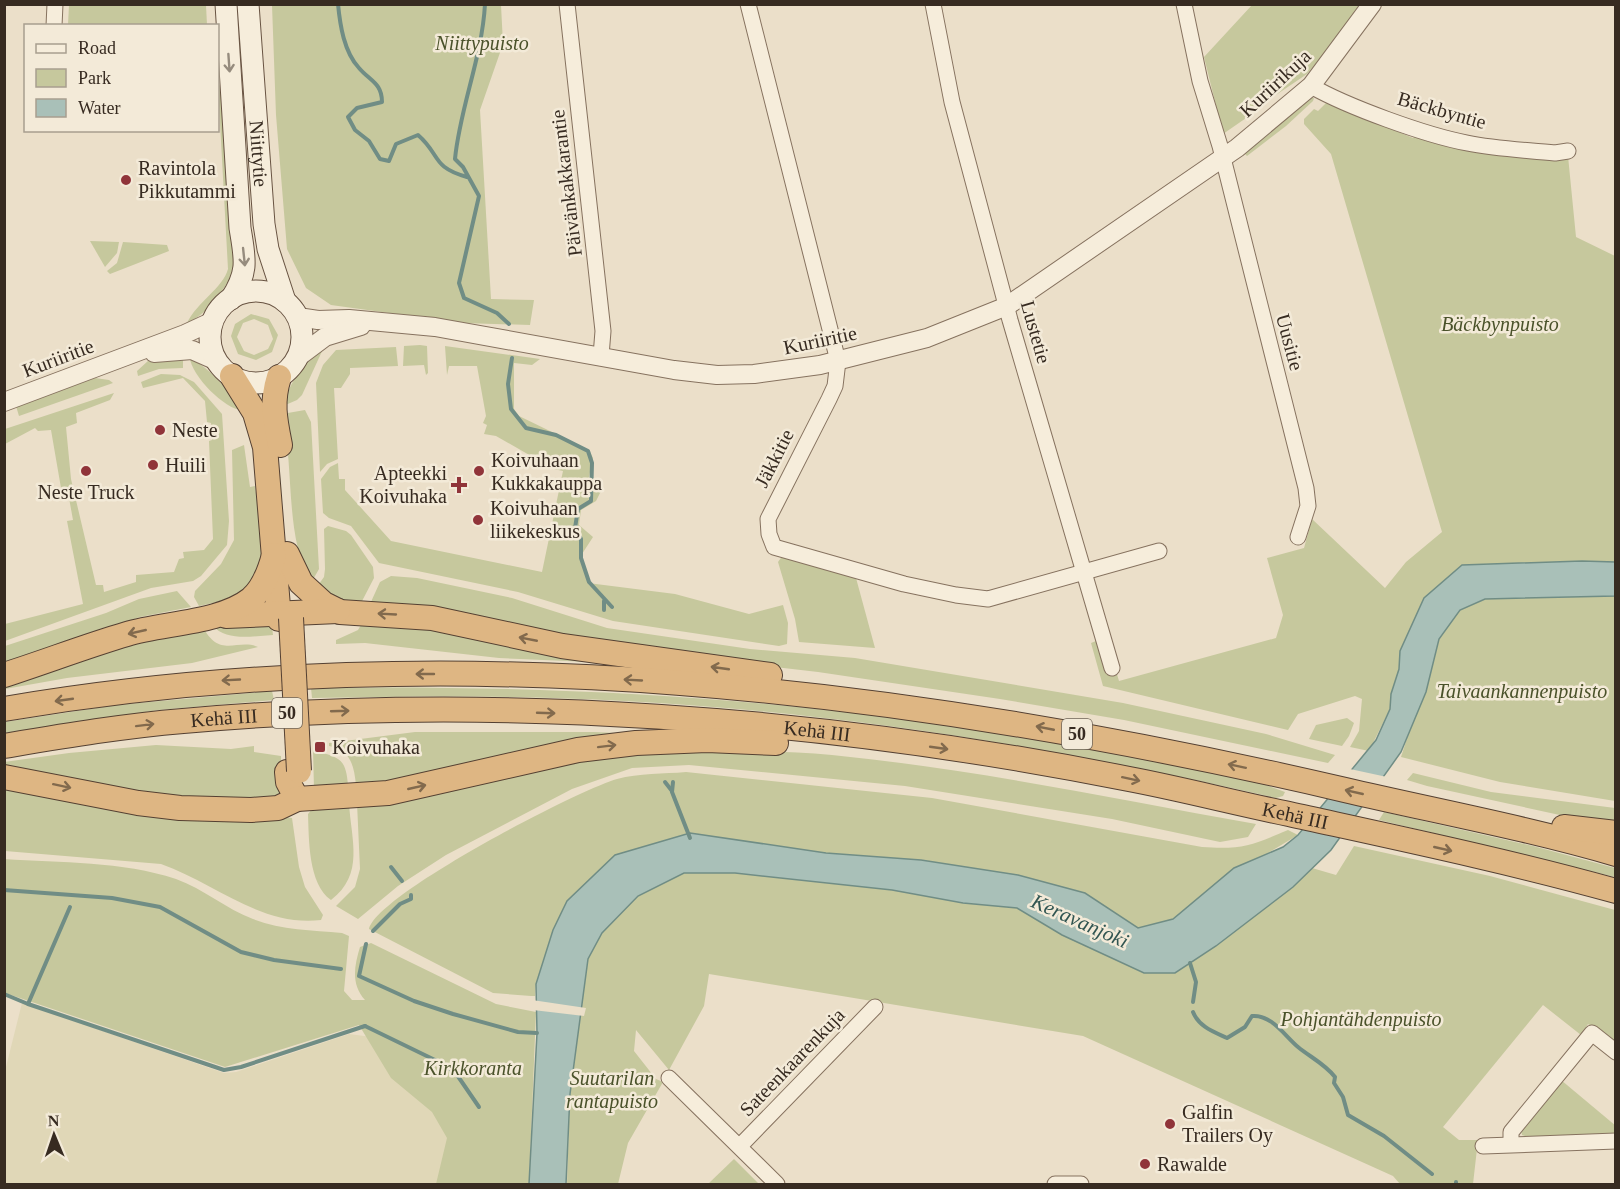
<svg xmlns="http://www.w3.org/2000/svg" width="1620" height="1189" font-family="'Times New Roman',serif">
<rect width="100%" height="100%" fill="#ebdfc9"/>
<path fill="#e0d7b7" d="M22,1003L224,1073L236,1072L349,1034L372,1037L434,1064L467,1184H5V1071Z"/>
<g fill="#c6c89d" fill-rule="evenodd">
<path d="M69,5H206L207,25H68Z"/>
<path d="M272,5H501L503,44L480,110L491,299L534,300L530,325L462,323L331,305L306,288L287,249L276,115Z"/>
<path d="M1252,5H1359L1337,38L1307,74L1255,109L1253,107L1247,113L1249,116L1223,134L1204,57Z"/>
<path d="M221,85L237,264C227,286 210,313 187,323C197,302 223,288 228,269L218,86Z"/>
<path d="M1311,97L1314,98L1313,101L1286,126L1247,156L1243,152Z"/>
<path d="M1327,102L1413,138L1415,136L1546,160L1564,159L1568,156L1576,237L1615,256V562L1462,565L1439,585L1400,651L1399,669L1391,694L1390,709L1369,751L1350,747L1359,731L1362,699L1355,696L1298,714L1288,730L1103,686L1091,643L1106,637L1119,681L1276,638L1283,615L1267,558L1304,548L1312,519L1385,588L1406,562L1442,532L1331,154L1304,124V119L1314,109L1318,111Z"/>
<path d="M90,241L119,242L117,253L105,267Z"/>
<path d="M123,242L167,245L169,251L110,274L107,271L117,263Z"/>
<path d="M251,314L269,319L278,335L272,352L256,360L238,354L231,336L235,324ZM254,319L268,325L273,339L268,349L254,355L244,351L237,337L243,323Z"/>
<path d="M420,345L427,346L428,373L426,375L424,365L403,366L404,346Z"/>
<path d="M445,346L540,359L532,365L514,363V409L519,416L589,450L593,458L589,477L602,489L596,501L581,510L579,525L593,537L582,554L588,583L675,594L749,614L783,605L788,623L787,644L779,646L613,621L518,592L379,563L351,526L329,518L323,513L321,479L330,467L338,463L339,479H345V490L391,541L542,572L563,471L530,464L531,456L496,436L484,434L487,425L483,423L486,416L477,366H449L447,375Z"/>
<path d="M396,347L398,366L350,368V374L341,388H334L338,459L327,464L320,472L316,383L323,365L336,350Z"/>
<path d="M323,349L302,395L297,400L283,406C289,383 303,363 323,349Z"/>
<path d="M183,356V368L159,369L138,376L137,371L148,361Z"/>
<path d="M190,358C211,369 229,390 242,410C225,410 191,375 190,358Z"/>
<path d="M161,374L180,375L194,382L222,414L229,521L227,545L201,576L193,581L151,588L5,641V624L83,604L67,521L73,520L67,487L61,488L51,430L38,431L35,428L5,444V429L114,393L110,400L76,413L77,423L66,427L71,479L96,585H103L104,592L136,582V575L174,572L179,559L184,558L183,552L204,550L213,539L209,441L212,440L211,423L207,422L205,401L183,378L143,388L141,382Z"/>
<path d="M95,378L109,380L113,383L19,416L16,406Z"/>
<path d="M305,410L311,422L319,569L311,583C284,535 295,468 282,414Z"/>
<path d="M244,445L250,487L255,486L265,554L250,585L227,600L199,606L194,597L195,591L221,564L234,540L232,450Z"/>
<path d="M328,526L346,531L351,535L373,567L374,578L361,603L342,602L316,588L324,577L325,569L324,529Z"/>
<path d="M783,555L856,578L875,648L799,642L795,619L778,562Z"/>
<path d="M391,576L417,578L512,598L607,628L750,649L855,658L1123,703L1266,734L1335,755L1328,763L1124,720L1000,699L818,672L638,651L370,604L380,582Z"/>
<path d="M177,591L191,607L140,617L5,669V646L106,613L139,599Z"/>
<path d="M1615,596V801L1500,782L1401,757L1439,639L1460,610L1485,599Z"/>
<path d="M365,618L613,663L499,658L365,643L336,644V640L358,630Z"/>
<path d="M271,619L273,635C252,636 227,642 212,625Z"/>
<path d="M202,625C219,660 237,638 258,647L192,663L67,678L5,689V682L100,648Z"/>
<path d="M311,688C515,685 718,694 920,721C1035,736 1147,760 1261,783L1285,792L1283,796L1276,798C1062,749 843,712 624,701C520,695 416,696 312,698Z"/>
<path d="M272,691L274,700L159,710L5,733V722L116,705Z"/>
<path d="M1347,718L1354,723L1349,736L1342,746L1309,739L1316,725Z"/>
<path d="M415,732H594L617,733L616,737L420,778L356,785C354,766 351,750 329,746V743Z"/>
<path d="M156,745L231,749L254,746V752L281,756L282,793L279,797L226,804L5,772L4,762L69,753Z"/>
<path d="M313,750C338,758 346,756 348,786L314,789Z"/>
<path d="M623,750C693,750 763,749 832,755C975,769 1115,799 1256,824L1248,837L1220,842L1112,819L905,786L689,765L632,768L572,789L446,855L398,886L358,919L336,906L355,887L360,869L357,803Z"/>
<path d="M686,772L932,798L1202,847C1242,850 1252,845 1288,830L1298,835L1210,888L1173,919L1138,928L1085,893L1018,875L921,860L826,853L690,833L536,984L535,996H531L493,993L369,929C377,894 578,790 617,779C639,773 664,774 686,772Z"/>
<path d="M1413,773L1491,792L1615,808V827L1427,786L1407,780Z"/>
<path d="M4,786L292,818L299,867L305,887L323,915L321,920C261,927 215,883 161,864L5,851Z"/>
<path d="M349,803C351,840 365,874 331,900C308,884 309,839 308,814L313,808Z"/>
<path d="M1384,812L1533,846L1615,868V877L1379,820Z"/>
<path d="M1354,846L1490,876L1615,910V1046L1588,1024L1581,1035L1543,1005L1443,1127L1459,1140H1478L1473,1184H1400L1393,1176L1083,1036L709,974L704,1006L669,1070L636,1030L634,1051L656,1079L663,1082L628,1143L618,1184H567L570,1094L588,959L602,933L638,896L684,873H735L892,890L963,903L1017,908L1062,935L1144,973H1175L1216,946L1293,887L1312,868L1336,875Z"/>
<path d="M4,859C61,863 122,861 176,879C204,889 226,909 253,919C281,930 312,930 342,933L349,936L344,991L352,1000H365C351,984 354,967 360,947L371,943L496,1004L536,1012L529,1184H436L447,1138L432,1112L391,1078L359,1025L225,1067L5,993Z"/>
<path d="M1561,1080L1616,1126L1615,1134L1527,1137L1522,1135L1521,1130Z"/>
<path d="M734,1159L759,1184H708Z"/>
</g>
<path fill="#a9c0b8" stroke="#708d85" stroke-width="1.5" d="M1582,561L1615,562V596L1485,599L1460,610L1439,639L1426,692L1401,752L1331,850L1293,887L1216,946L1175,973H1144L1062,935L1017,908L963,903L892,890L735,873H684L638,896L602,933L588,959L570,1094L566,1184H529L537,1033L536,984L553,930L567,901L615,855L690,833L826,853L921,860L1018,875L1085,893L1138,928L1173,919L1234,868L1283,847L1298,835L1376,740L1390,709L1391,694L1399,669L1400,651L1424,598L1462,565Z"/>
<g fill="#ebdfc9">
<path d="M1350,769L1387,777L1365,807L1325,798Z"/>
<path d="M532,1000L586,1008L584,1016L533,1010Z"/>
</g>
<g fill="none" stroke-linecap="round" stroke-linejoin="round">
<g stroke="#708d85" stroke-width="4">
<path d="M338,4C340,25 344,52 359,68C370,81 382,83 382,102L357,108L348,117L355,130L369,141L380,159L389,161L396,144L418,135C441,155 431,167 467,177"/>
<path d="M485,4C482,58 460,107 455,159L463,167L479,196L459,283L464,298L497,313L509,324"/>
<path d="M512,358L508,384L511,409L526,428L556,435L588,451L592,463L591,501L578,509L575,528L581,539V558L589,582L612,607"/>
<path d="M604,601V610"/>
<path d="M665,782L672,791"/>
<path d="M673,782L672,792L690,838"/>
<path d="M391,867L402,881"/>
<path d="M4,890L112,898L160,907L241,952L274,960L341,969"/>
<path d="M373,931L400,904L411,899V895"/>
<path d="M366,944L359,976L414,1001L453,1014L518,1032L537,1033"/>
<path d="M1190,963L1196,982L1193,1002"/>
<path d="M4,994L28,1004L224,1070L241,1067L365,1026"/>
<path d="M28,1004L70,907"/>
<path d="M1193,1012C1199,1027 1214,1032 1227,1038L1245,1027L1252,1016C1271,1014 1285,1036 1298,1047C1310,1057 1325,1064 1335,1077L1334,1083L1343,1097L1348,1115L1384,1136L1432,1174"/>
<path d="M365,1026L437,1061L455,1072L479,1107"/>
<path d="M1456,1184V1182"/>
</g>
<defs>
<g id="minor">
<path d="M567,4L603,331L601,356"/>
<path d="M748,4L838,361L835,386L829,399L768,519L769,534L774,547L904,584L956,595L988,599L1159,551"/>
<path d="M933,4L952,102L1010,320L1112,668"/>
<path d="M1184,4L1200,81L1220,146L1306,488L1308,506L1298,537"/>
<path d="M54,26L55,4"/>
<path d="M1311,86C1348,107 1425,135 1467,143C1496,149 1526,150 1555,153L1568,151"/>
<path d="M669,1078L777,1184"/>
<path d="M1511,1144V1132L1592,1033L1616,1052"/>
<path d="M740,1146L875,1007"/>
<path d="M1483,1146L1616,1141"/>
<path d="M1055,1184H1081"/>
</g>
<g id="tertiary">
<path d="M298,317L318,320L349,319L435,327L674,370L717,375L754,374L820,365L927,338L1007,306L1237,148L1311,86L1372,4"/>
<path d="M154,353L192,350L217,361"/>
<path d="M297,358L325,337L361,326"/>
<path d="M4,402L185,334L213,321"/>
</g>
<g id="secondary">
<path d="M226,4L240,228C245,259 249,271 231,299"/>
<path id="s1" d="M248,4L264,224L268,249L285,301"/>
<circle cx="256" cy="337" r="46"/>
</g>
<g id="trunk">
<path d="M232,376L255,413L265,447L279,619"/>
<path d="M279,377C271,402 275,420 280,445"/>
<path d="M287,554L301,583L324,604L340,612L432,618L562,646L770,675"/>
<path d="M226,616L338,611"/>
<path d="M4,675C45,662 86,646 127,634C163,623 221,623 251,599C264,588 270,570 274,555"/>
<path d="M4,709C450,633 907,688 1345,790C1435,811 1527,828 1616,854"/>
<path id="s2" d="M4,746C64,736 123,726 183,721C493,693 823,718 1129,779C1182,789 1235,803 1289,814C1398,838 1508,861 1616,891"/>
<path d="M287,772L288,782L297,799"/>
<path d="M4,777L138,803L180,808L251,810L278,808L297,799L388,793L578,750L636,743L707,740L776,743"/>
<path d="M1564,827L1616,833"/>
</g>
</defs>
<use href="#minor" stroke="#86725f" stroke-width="17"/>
<use href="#tertiary" stroke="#86725f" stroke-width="20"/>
<use href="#secondary" stroke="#685342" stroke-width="23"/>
<use href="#trunk" stroke="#544032" stroke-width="26"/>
<use href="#minor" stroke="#f6eddb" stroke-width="15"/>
<use href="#tertiary" stroke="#f6eddb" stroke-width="18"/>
<use href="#secondary" stroke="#f6eddb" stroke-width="21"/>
<use href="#trunk" stroke="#deb683" stroke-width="24"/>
<defs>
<path id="trunk-bridge" d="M291,618L299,771"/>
</defs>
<use href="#trunk-bridge" stroke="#544032" stroke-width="26" stroke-linecap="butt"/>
<use href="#trunk-bridge" stroke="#deb683" stroke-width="24"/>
</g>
<defs><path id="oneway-shaft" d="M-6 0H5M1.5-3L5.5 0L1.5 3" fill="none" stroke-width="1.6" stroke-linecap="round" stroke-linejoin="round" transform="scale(1.5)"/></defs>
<g stroke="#968c7e">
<use href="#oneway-shaft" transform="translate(229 63) rotate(86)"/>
<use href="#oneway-shaft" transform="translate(244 257) rotate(84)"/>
</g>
<g stroke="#826a4d">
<use href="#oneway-shaft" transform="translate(387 614) rotate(-177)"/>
<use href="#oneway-shaft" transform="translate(137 632) rotate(167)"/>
<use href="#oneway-shaft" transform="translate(528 639) rotate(-169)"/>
<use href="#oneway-shaft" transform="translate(720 668) rotate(-172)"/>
<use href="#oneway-shaft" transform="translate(425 674) rotate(180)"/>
<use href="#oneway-shaft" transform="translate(231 680) rotate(177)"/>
<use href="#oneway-shaft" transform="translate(633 680) rotate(-177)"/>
<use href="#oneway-shaft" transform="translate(64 700) rotate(172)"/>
<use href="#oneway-shaft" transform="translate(340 711) rotate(-2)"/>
<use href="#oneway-shaft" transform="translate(546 713) rotate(2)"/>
<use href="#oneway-shaft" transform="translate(145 725) rotate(-7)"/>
<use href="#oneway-shaft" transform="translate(1045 728) rotate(-169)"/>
<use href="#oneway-shaft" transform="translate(607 746) rotate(-7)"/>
<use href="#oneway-shaft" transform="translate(939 748) rotate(8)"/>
<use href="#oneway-shaft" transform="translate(1237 766) rotate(-168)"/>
<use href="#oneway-shaft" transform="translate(1131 779) rotate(12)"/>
<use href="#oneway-shaft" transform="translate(62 786) rotate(12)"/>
<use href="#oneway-shaft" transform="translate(417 787) rotate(-13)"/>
<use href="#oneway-shaft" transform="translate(1354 792) rotate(-167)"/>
<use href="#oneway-shaft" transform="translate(1443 849) rotate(13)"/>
</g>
<g fill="#903439" stroke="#f3ead8" stroke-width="2">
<circle cx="126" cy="180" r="6"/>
<circle cx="160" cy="430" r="6"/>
<circle cx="153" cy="465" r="6"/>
<circle cx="86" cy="471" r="6"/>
<circle cx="479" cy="471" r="6"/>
<path d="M456 476h6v6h6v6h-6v6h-6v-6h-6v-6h6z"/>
<circle cx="478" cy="520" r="6"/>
<rect x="314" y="741" width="12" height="12" rx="3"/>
<circle cx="1170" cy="1124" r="6"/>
<circle cx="1145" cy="1164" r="6"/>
</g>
<g text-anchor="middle" stroke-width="5" stroke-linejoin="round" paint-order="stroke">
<g fill="#f3ead8" stroke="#6f6458" stroke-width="1.5">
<rect x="272" y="698" width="30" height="30" rx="4.5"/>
<rect x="1062" y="719" width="30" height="30" rx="4.5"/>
</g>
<g font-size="18" font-weight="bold" fill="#372b21">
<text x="287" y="719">50</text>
<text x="1077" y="740">50</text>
</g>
<g font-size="20" font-style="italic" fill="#4a522a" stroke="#f3ead8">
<text x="482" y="50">Niittypuisto</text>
<text x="1500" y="331">Bäckbynpuisto</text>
<text x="1522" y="698">Taivaankannenpuisto</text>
<text x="1361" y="1026">Pohjantähdenpuisto</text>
<text x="473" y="1075">Kirkkoranta</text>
<text x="612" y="1085">Suutarilan<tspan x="612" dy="23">rantapuisto</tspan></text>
</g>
<g font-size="20" fill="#372b21" stroke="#f3ead8">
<text transform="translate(1275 83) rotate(-43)" y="7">Kuriirikuja</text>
<text transform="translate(1442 110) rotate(16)" y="7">Bäckbyntie</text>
<text dy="7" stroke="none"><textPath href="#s1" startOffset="150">Niittytie</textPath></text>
<text transform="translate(566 183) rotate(-97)" y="7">Päivänkakkarantie</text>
<text transform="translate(1036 332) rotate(74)" y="7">Lustetie</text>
<text transform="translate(820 340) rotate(-12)" y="7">Kuriiritie</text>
<text transform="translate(1290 342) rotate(75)" y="7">Uusitie</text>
<text transform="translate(58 358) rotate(-21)" y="7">Kuriiritie</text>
<text transform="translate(774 458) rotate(-63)" y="7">Jäkkitie</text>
<text dy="7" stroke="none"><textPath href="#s2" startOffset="222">Kehä III</textPath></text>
<text dy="7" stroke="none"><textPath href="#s2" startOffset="816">Kehä III</textPath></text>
<text dy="7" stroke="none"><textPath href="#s2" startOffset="1302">Kehä III</textPath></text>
<text transform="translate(792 1062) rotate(-46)" y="7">Sateenkaarenkuja</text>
</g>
<g font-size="20" fill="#372b21" stroke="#f3ead8" text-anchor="start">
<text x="138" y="175">Ravintola<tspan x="138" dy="23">Pikkutammi</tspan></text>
<text x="172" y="437">Neste</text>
<text x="491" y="467">Koivuhaan<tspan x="491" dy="23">Kukkakauppa</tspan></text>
<text x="165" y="472">Huili</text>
<text x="447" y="480" text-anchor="end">Apteekki<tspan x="447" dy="23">Koivuhaka</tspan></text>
<text x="86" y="499" text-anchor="middle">Neste Truck</text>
<text x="490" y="515">Koivuhaan<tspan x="490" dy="23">liikekeskus</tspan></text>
<text x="332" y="754">Koivuhaka</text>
<text x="1182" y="1119">Galfin<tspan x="1182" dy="23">Trailers Oy</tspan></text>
<text x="1157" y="1171">Rawalde</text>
</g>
<g font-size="21" font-style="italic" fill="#325652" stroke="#f3ead8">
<text transform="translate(1080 921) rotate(24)" y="7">Keravanjoki</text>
</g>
</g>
<rect width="1620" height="1189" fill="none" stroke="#372b21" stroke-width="12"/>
<rect x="24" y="24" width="195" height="108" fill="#f3ead8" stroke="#a89e8f" stroke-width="1.5"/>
<rect x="36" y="44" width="30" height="9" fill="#f6eddb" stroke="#a89e8f" stroke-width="1.5"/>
<text x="78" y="54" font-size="18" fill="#372b21">Road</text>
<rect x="36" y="69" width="30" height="18" fill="#c6c89d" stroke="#a89e8f" stroke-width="1.5"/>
<text x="78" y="84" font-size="18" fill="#372b21">Park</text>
<rect x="36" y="99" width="30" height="18" fill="#a9c0b8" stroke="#a89e8f" stroke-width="1.5"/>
<text x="78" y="114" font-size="18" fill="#372b21">Water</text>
<g transform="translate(54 1135) rotate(358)" stroke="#f3ead8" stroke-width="4.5" paint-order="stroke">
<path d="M0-4.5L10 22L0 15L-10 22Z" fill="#372b21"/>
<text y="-9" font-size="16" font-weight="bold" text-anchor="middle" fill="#372b21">N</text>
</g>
</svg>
